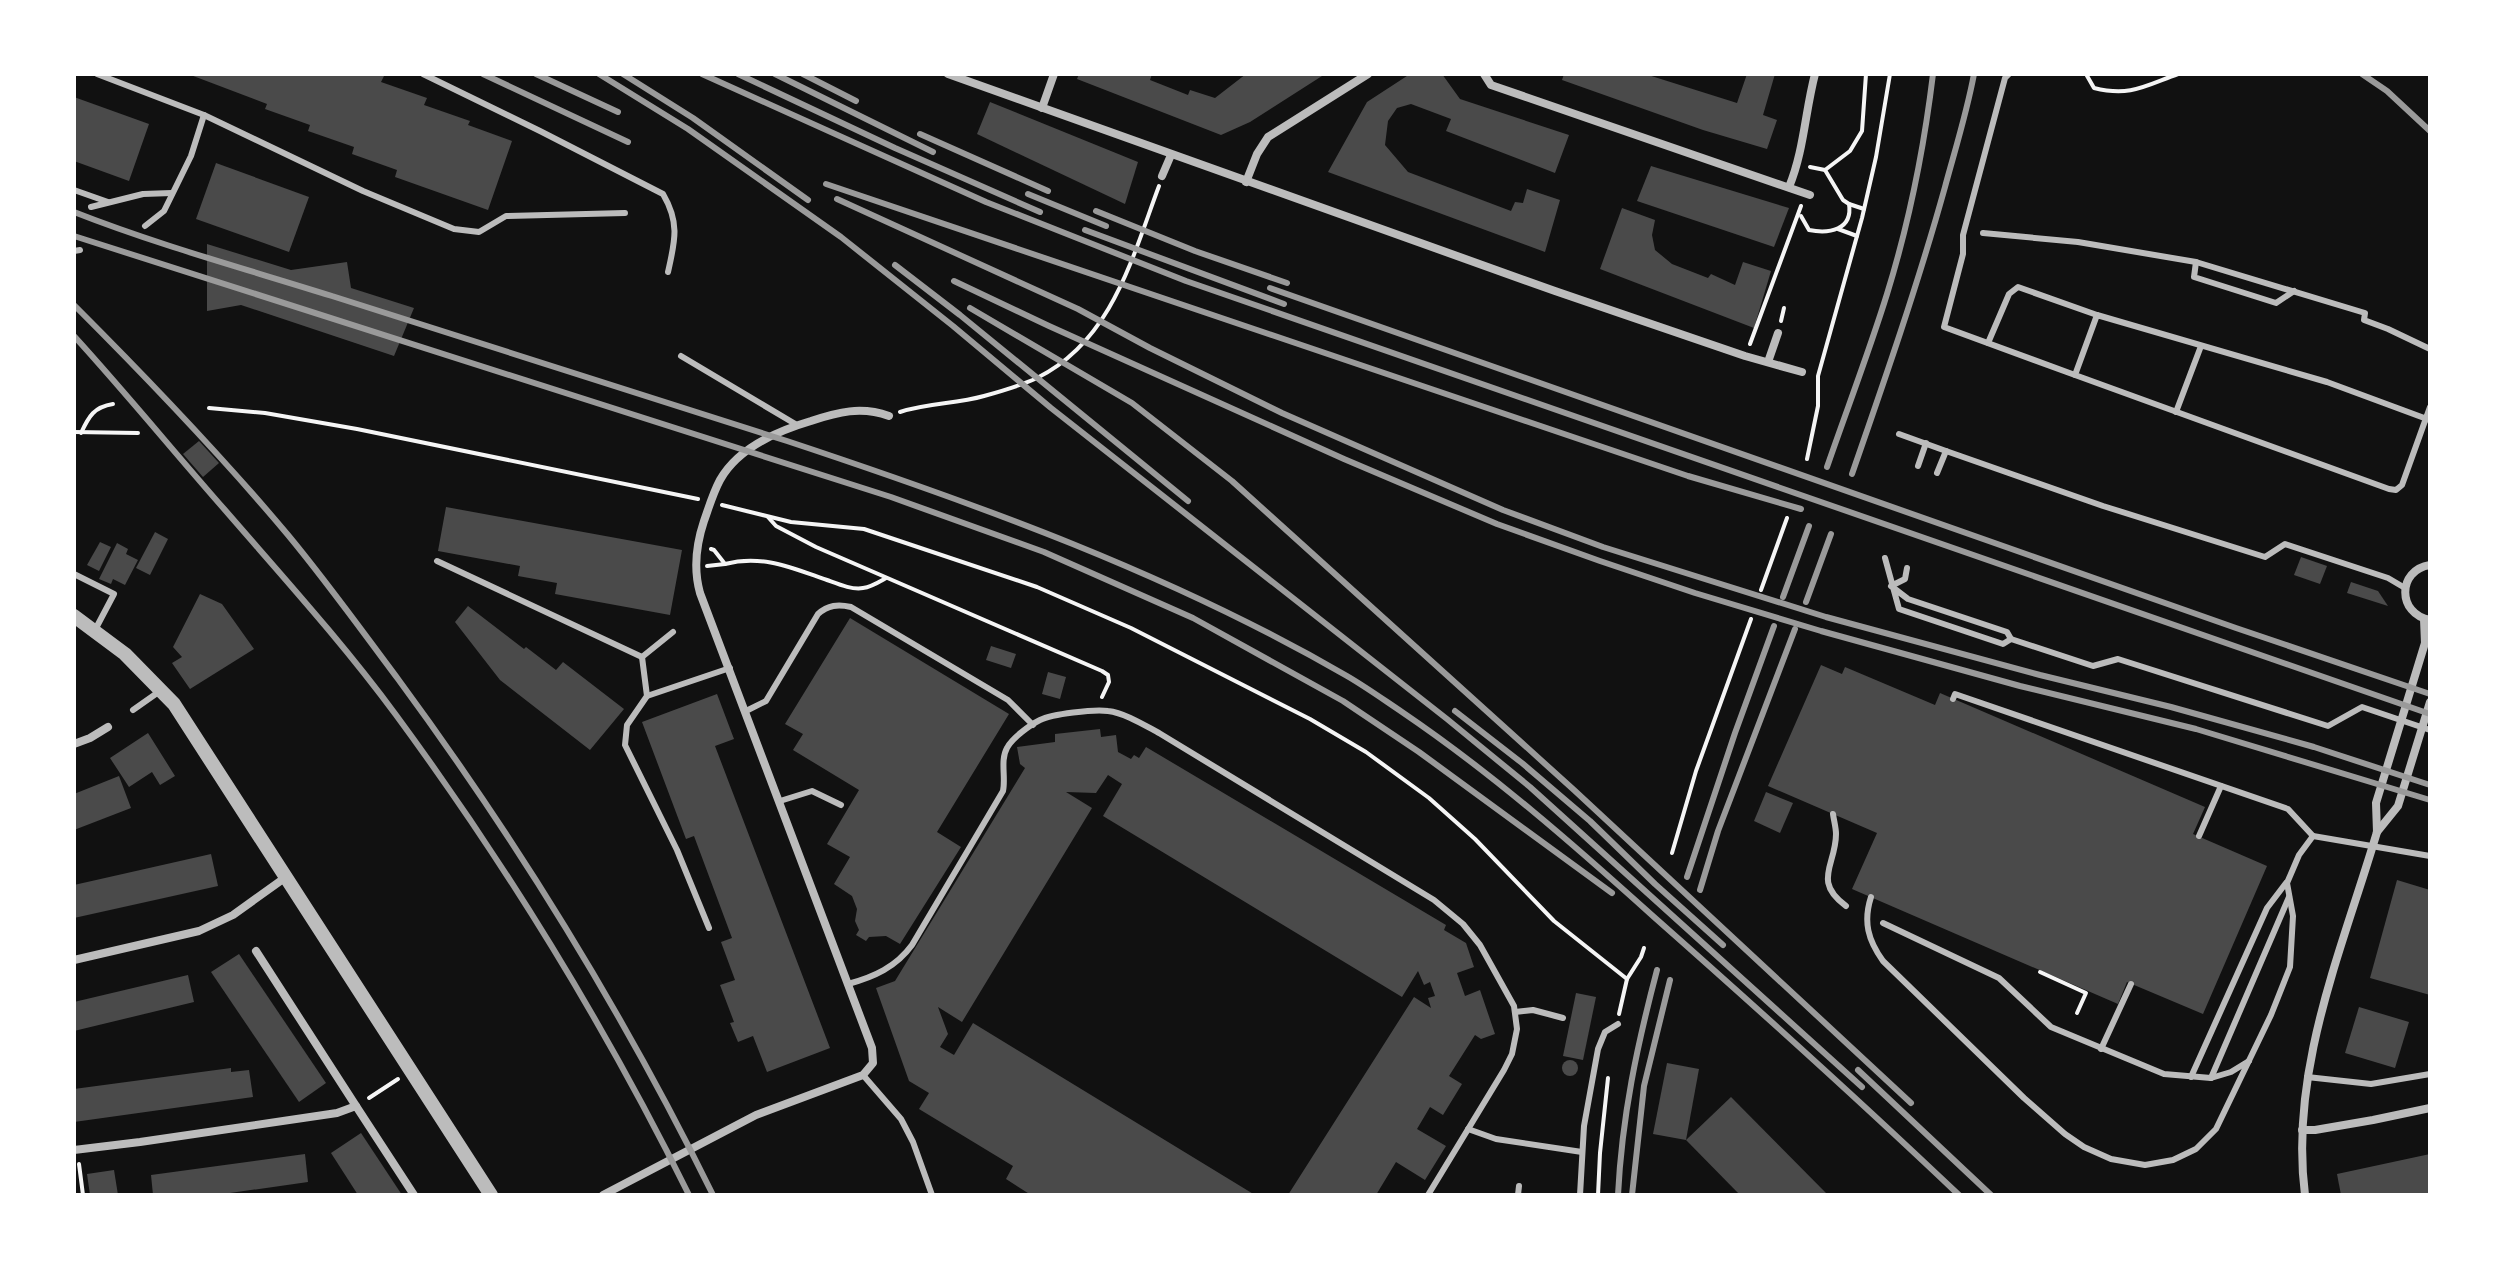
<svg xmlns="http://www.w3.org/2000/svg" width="2504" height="1269" font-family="'DM Sans',sans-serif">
<rect width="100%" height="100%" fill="#111"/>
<g fill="#4a4a4a">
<path d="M188,74H379L384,76L381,82L427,98L424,105L470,121L468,125L512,141L488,210L395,177L397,170L352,154L354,147L308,131L310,125L265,109L267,104Z"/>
<path d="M1079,74H1152L1150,80L1188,95L1190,90L1215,98L1246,74H1320L1322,76L1250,122L1221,135L1077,79Z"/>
<path d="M1410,74H1442L1460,99L1569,135L1555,173L1446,131L1451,119L1411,104L1397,108L1388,121L1385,145L1408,172L1511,211L1515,202L1523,203L1527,189L1560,200L1545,252L1328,172L1367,102Z"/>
<path d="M1564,74H1645L1737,103L1747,74H1775L1763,115L1777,120L1767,149L1703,130L1562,80Z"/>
<path d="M74,97L149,124L129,181L74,161Z"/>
<path d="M990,102L1138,162L1125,204L977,134Z"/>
<path d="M216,163L309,197L289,252L196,219Z"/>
<path d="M1651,166L1789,208L1774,247L1637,201Z"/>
<path d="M1622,208L1655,220L1652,235L1655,250L1672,264L1708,278L1711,274L1735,285L1743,262L1771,271L1754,328L1600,269Z"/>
<path d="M207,244L291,270L347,262L351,288L414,308L394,356L241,305L207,311Z"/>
<path d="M199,441L219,463L203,477L183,454Z"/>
<path d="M446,507L682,550L670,615L555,594L557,583L518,576L520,566L438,551Z"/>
<path d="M155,532L168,539L150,575L136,568Z"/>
<path d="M100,542L111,547L99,571L87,565Z"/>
<path d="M117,543L128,549L126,554L138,560L125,585L113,579L111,584L99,579Z"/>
<path d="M2301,557L2327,566L2320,584L2294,575Z"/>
<path d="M2351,582L2378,591L2388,606L2347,593Z"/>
<path d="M200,594L222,604L254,649L190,689L172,663L182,657L173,647Z"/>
<path d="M468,606L524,649L526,647L556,670L563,662L624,709L590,750L500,680L455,622Z"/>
<path d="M850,618L1009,714L937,832L961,847L900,944L886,936L869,937L866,941L856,935L859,930L855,921L857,909L852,896L834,884L850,857L827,844L859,790L793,750L803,734L785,724Z"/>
<path d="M991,646L1016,654L1011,668L986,660Z"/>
<path d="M1821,665L1842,674L1845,667L1935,705L1940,693L2205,807L2193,834L2267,866L2203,1014L2127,982L2118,1004L1852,889L1877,833L1768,786Z"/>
<path d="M1048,672L1066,677L1060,699L1042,694Z"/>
<path d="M717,694L734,739L715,746L830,1048L767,1072L753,1036L738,1042L730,1023L734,1022L720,985L735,980L721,942L732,938L694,836L686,839L642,722Z"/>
<path d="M1100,729L1101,737L1116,735L1118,752L1131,759L1134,755L1139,758L1146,747L1446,925L1444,930L1466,943L1474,967L1457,973L1465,996L1480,990L1495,1034L1481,1039L1475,1035L1449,1076L1462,1084L1443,1115L1430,1107L1417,1129L1446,1146L1425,1180L1396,1162L1376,1195H1288L1414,997L1431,1008L1428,998L1435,996L1430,982L1424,985L1418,971L1402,997L1103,816L1122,784L1108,775L1096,793L1066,792L1092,808L962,1022L938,1007L948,1034L940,1047L954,1055L973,1023L1255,1195H1031L1006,1179L1013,1166L919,1109L929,1093L909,1081L876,988L895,981L1025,768L1020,764L1017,747L1055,742V734Z"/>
<path d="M148,733L175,776L160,785L152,772L129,787L110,758Z"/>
<path d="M119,776L131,808L74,830V794Z"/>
<path d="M1766,792L1793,803L1780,833L1754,821Z"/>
<path d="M211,854L218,886L74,918V885Z"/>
<path d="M2397,880L2430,890V995L2370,978Z"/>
<path d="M239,954L326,1083L299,1102L211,972Z"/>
<path d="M188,975L194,1002L74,1031V1002Z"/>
<path d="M1576,993L1596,997L1583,1060L1563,1056Z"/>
<path d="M2359,1007L2409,1022L2395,1068L2345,1053Z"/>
<circle cx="1570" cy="1068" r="8"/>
<path d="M1667,1063L1699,1069L1686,1140L1653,1134Z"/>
<path d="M231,1068V1072L249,1070L253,1097L74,1122V1089Z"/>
<path d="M1731,1097L1828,1195H1740L1686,1140Z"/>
<path d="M361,1133L402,1195H358L331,1153Z"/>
<path d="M305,1154L308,1182L216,1195H153L151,1175Z"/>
<path d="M2430,1154V1195H2341L2337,1174Z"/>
<path d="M114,1170L118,1195H90L87,1174Z"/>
</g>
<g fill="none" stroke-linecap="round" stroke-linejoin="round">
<g stroke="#f5f5f5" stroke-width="4">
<path d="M2086,74L2094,88C2130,97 2145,86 2178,74"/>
<path d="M1825,170L1850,151L1862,131L1866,74"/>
<path d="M1849,204L1864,209"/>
<path d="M1801,216L1809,230C1829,234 1853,230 1849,204L1843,200L1825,170L1810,167"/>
<path d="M1838,229L1857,236"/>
<path d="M1781,321L1784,308"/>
<path d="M1750,344L1801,206"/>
<path d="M209,408L265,413L357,429L698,499"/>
<path d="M900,412C928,403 956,404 984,396C1002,391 1020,386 1037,378C1112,341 1132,258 1159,186"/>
<path d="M74,432L138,433"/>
<path d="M81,433C89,416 94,407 113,404"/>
<path d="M1807,459L1818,406V376L1862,218L1876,157L1890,74"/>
<path d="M722,505L791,522L864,529L1037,587L1131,628L1310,719L1366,752L1429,798L1475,839L1554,921L1627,979"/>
<path d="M768,517L776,526L816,547L1102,671L1108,675L1109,682L1102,697"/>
<path d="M711,549L714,550L725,564C762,554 792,568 827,580C838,584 852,590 863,588C871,587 879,582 886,578"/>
<path d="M707,566L725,564"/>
<path d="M1761,590L1787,518"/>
<path d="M1672,853L1696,771L1751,619"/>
<path d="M2040,972L2086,993L2077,1013"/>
<path d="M1619,1014L1627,979L1641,957L1644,948"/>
<path d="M369,1098L398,1079"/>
<path d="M79,1164L83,1195"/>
<path d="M1598,1195L1600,1153L1608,1078"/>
</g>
<g stroke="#bcbcbc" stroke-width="6">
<path d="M97,74L204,115L363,191L454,229L479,232L506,216L625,213"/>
<path d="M423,74L540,131L663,194C680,223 675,241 668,272"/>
<path d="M2009,74L2005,78L1963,235V254L1944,327L2075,375"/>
<path d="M74,190L108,202"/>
<path d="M91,207L143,194L172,193"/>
<path d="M145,226L164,211L191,156L204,115"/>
<path d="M1983,233L2078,242L2196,262L2365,313L2364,320L2388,329L2430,349"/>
<path d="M74,251L80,250"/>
<path d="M2196,262L2194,277L2276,303L2294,291"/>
<path d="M1988,343L2009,294L2018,287L2097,315"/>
<path d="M681,356L797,425"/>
<path d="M2430,407L2402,485L2396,490L2389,489L2075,375L2097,315L2327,382L2427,419L2430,420"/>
<path d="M2176,412L2201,346"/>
<path d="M1899,434L1946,451"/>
<path d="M1918,466L1926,443"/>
<path d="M1937,473L1946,451L2103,506L2265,557L2285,544L2388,578L2405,588"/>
<path d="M1885,558L1899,609L2003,644L2011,639L2007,632L1908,599L1891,586L1905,579L1907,568"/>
<path d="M437,561L642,657"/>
<path d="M74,574L114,594L95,630"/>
<path d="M2011,639L2093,666L2118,659L2328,726L2362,707L2430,730"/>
<path d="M642,657L647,696L627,725L625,745L677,850L709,928"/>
<path d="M642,657L673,632"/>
<path d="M647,696L730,668"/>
<path d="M133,710L160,691"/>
<path d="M746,711L766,701L818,614C828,605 838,604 851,607L1008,700L1033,725"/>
<path d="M780,801L812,791L841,805"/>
<path d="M1833,814C1834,821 1836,828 1836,834C1836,865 1812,881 1846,906"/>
<path d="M2199,836L2221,786"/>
<path d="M2313,836L2430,856"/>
<path d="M1871,897C1863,922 1868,940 1883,961L2024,1098L2065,1134L2084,1147L2111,1159L2145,1165L2173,1160L2196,1149L2216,1129L2271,1015L2290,967L2293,916L2287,883L2299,855L2313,836L2288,809L1955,694L1953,699"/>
<path d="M1883,923L1999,978L2051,1027L2164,1074L2211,1078L2231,1072L2249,1061"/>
<path d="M848,984C874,977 896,967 912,945L1003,791C1006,778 1000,760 1007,748C1012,738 1030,725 1040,720C1052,714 1094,709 1108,711C1125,713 1144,725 1159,733L1434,900L1463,924L1480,945L1514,1006L1517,1029L1512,1054L1504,1070L1428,1195"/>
<path d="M1515,1012L1533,1010L1563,1018"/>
<path d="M2101,1049L2131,984"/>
<path d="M863,1075L901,1119L913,1142L932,1195"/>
<path d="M2191,1077L2267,908L2286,883"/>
<path d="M2307,1077L2371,1084L2430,1074"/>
<path d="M2211,1078L2289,897"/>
<path d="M1468,1129L1496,1139L1582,1152"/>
<path d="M1518,1195L1519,1186"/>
<path d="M1580,1195L1584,1126L1598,1049L1605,1032L1618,1024"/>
</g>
<g stroke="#bcbcbc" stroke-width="8">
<path d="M948,74L1555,291L1745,356L1802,372"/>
<path d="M1484,74L1491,85L1810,195"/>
<path d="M1042,108L1054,74"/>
<path d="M1162,176L1171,155"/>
<path d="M1246,182L1257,154L1268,137L1368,74"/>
<path d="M1789,187C1804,151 1805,112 1815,74"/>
<path d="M1768,362L1778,333"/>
<path d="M2430,565C2397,570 2397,614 2430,620"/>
<path d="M74,744L90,738L108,727"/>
<path d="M2377,832L2398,806L2430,702"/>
<path d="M256,951L356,1106"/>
<path d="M74,960L199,931L233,915L286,877"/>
<path d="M2302,1130H2315L2373,1120L2430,1108"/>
<path d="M74,1150L140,1142L337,1113L356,1106L414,1195"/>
<path d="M603,1195L756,1115L863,1075L873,1063L872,1048L700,593C693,568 696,545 704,521C709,507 713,493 720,480C738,448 777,431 811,421C838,412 861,406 889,416"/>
<path d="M2305,1195C2289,1070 2342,950 2377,832L2376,803L2425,643L2424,619"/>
</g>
<path stroke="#bcbcbc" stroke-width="14" d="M74,616L125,654L174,704L491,1195"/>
<g stroke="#9a9a9a" stroke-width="6">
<path d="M483,74L628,142"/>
<path d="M536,74L618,112"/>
<path d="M599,74L688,129L841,237L953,326L1051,408L1447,719L1530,787L1862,1087"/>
<path d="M623,74L693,118L808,200"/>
<path d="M702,74L986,202L1186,281L2430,714"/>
<path d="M738,74L895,148L1040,212"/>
<path d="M775,74L933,152"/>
<path d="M803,74L856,101"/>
<path d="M2362,74L2387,91L2430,131"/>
<path d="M920,134L1048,191"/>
<path d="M826,184L1688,476L1801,509"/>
<path d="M1028,194L1106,226"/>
<path d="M837,199L1078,309L1150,348L1282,413L1503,510L1603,547L1826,617L2040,675L2171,707L2314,747L2430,785"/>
<path d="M1096,211L1195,251L1287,283"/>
<path d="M74,212C158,245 246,269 332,296C484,344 636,392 787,441C980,505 1171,574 1347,676C1366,687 1384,700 1402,712C1492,773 1573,844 1654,917C1757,1008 1859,1100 1959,1195"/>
<path d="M1085,230L1284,304"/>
<path d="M74,236L891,497L1044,552L1193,618L1343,701L1419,752L1612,893"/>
<path d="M895,265L960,315L1188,501"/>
<path d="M954,281L1049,326L1344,459L1497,524L1600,561L1695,593L1821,631L2020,686L2196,729L2430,800"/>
<path d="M1270,288L2236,628L2430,694"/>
<path d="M74,305C148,379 221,455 288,535C327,582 362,631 398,679C518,842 624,1014 713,1195"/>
<path d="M970,308L1132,403L1232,481L1574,790L1911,1103"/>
<path d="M74,336C126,393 174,452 225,510C283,577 343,643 396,715C507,866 606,1027 689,1195"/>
<path d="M1827,467C1847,409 1869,352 1887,294C1909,223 1924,148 1933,74"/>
<path d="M1852,474C1885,379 1918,284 1945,187C1955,150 1967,112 1974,74"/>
<path d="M1783,597L1809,526"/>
<path d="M1806,602L1831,534"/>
<path d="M1455,711L1522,763L1590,821L1655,884L1723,945"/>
<path d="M1687,877L1735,733L1774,626"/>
<path d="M1700,890L1718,831L1795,629"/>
<path d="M1858,1070L1991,1195"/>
<path d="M1618,1195C1622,1116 1637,1046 1657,970"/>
<path d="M1632,1195L1644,1086L1670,980"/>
</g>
</g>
<rect width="2504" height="1269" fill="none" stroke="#ffffff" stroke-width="152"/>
</svg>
